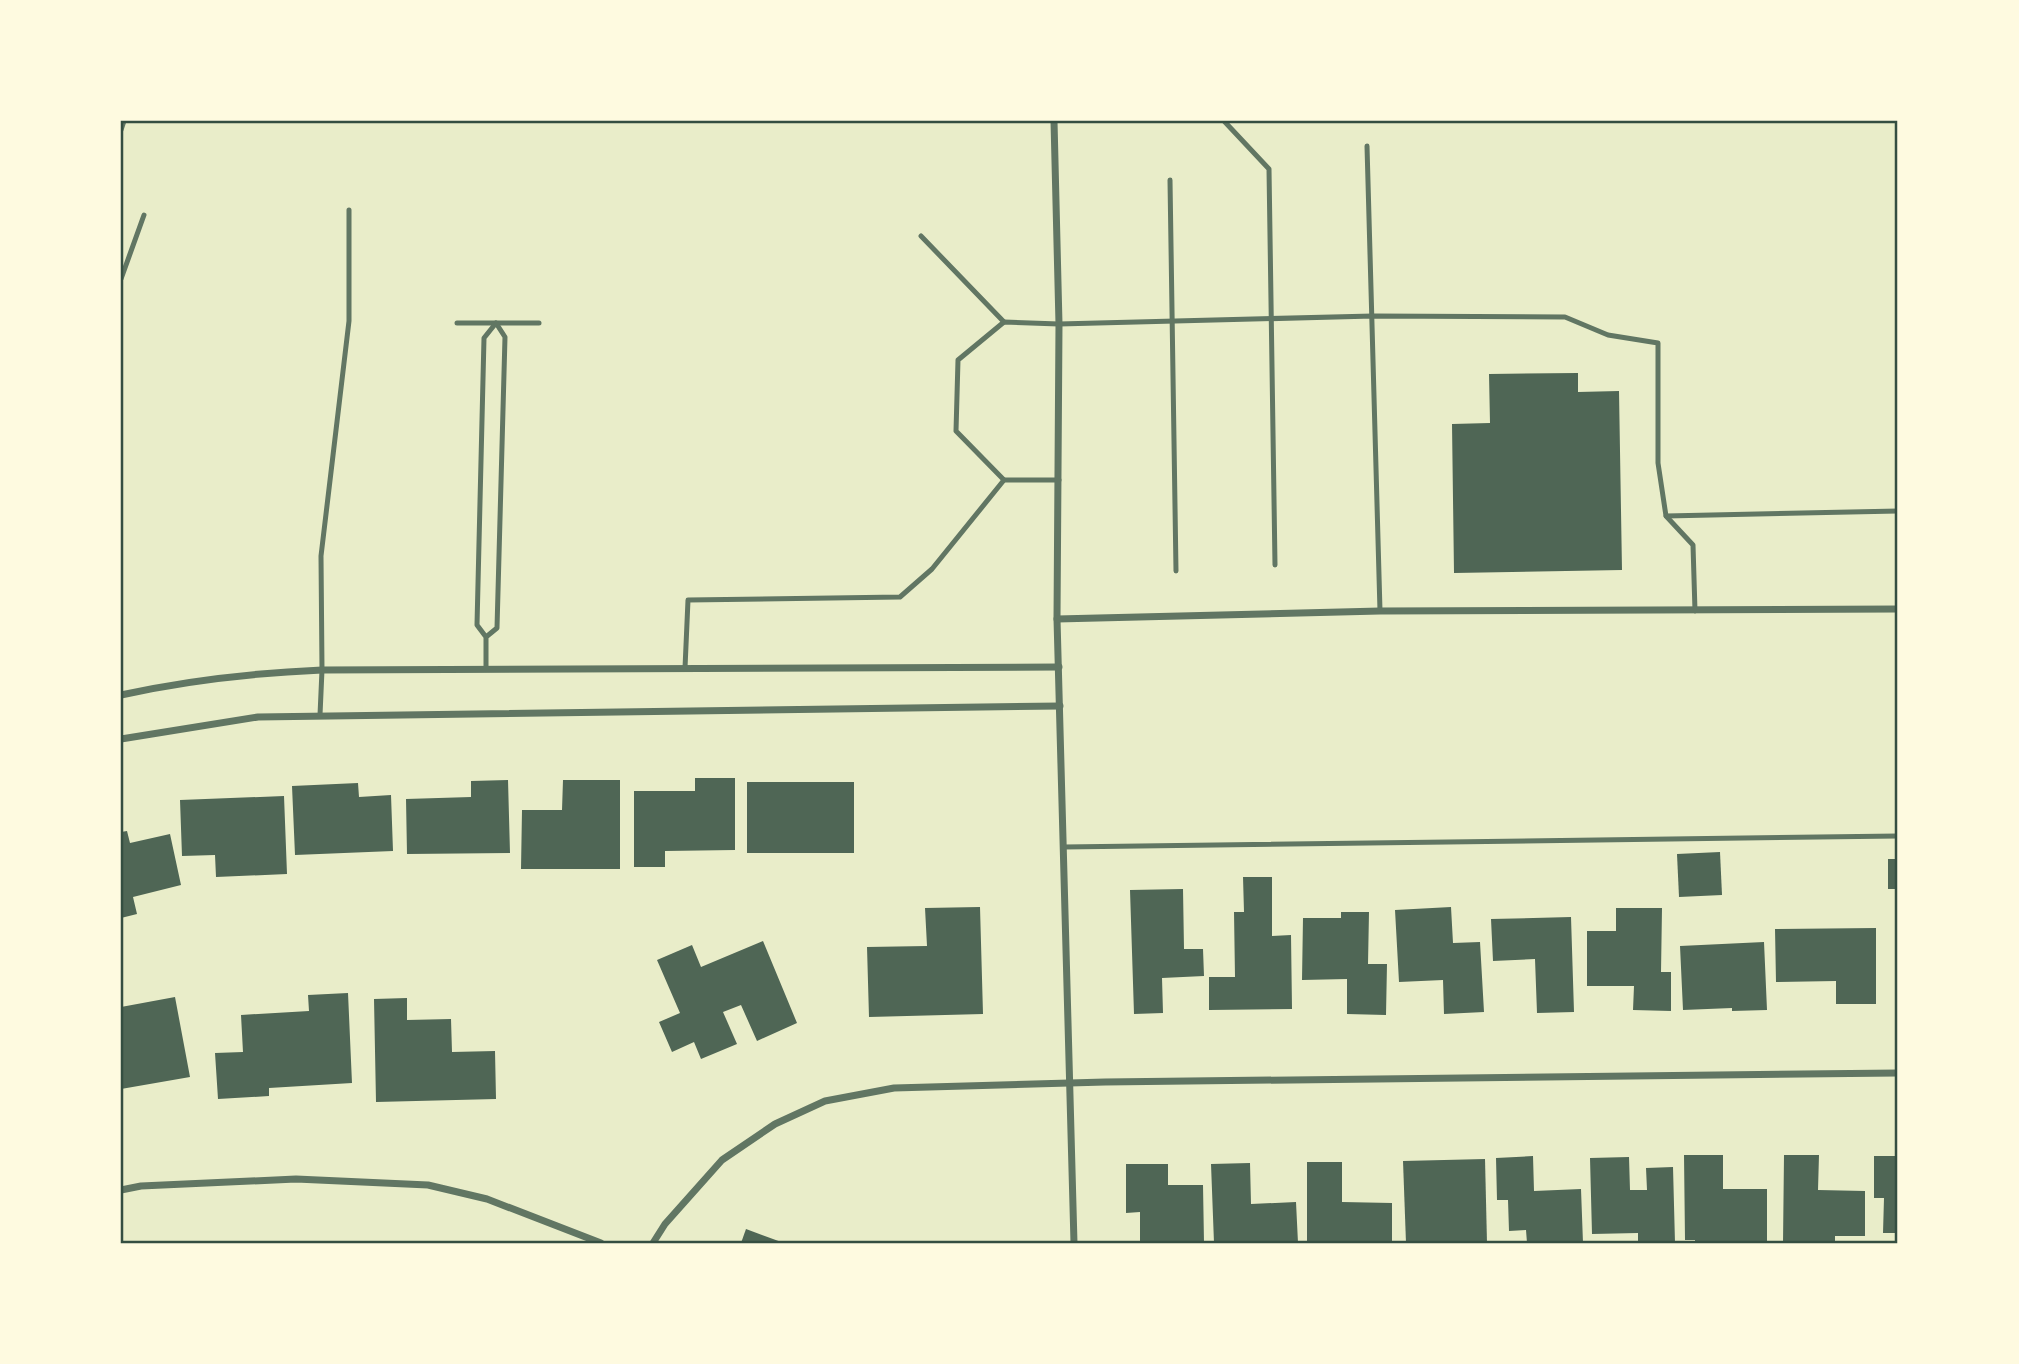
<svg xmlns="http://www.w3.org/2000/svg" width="2019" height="1364" font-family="'DejaVu Sans',sans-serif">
<rect width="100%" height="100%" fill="#e9edc9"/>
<g fill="#4f6655">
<path d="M1578,373V392L1619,391L1622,570L1454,573L1452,424L1490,423L1489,374Z"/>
<path d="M695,778H735V850L665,851V867H634V791H695Z"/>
<path d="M508,780L510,853L407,854L406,799L471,797V781Z"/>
<path d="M563,780H620V869H521L522,810H562Z"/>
<rect x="747" y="782" width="107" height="71"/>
<path d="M358,783L359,797L391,795L393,851L295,855L292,786Z"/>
<path d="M284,796L287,874L216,877L215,855L182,856L180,800Z"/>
<path d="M127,831L130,843L170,834L181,885L133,897L137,914L121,918V832Z"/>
<path d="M1720,852L1722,895L1679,897L1677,854Z"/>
<rect x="1888" y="859" width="10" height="30"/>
<path d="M1243,877H1272V936L1291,935L1292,1009L1209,1010V977H1235L1234,912H1244Z"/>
<path d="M1183,889L1184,949H1203L1204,976L1162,978L1163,1013L1134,1014L1130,890Z"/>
<path d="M980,907L983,1014L869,1017L867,947L927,946L925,908Z"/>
<path d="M1451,907L1453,943L1480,942L1484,1012L1444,1014L1443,980L1399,982L1395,910Z"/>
<path d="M1616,908H1662L1661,972H1671V1011L1633,1010L1634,986H1587V931H1616Z"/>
<path d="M1341,912H1369L1368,964H1387L1386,1015L1347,1014V979L1302,980L1303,918H1341Z"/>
<path d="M1571,917L1574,1012L1537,1013L1535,959L1493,961L1491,919Z"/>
<path d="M1876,928V1004H1836V981L1776,982L1775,929Z"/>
<path d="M763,941L797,1023L757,1041L741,1005L723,1012L737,1044L701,1059L694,1042L672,1052L659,1022L680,1013L657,960L692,945L701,967Z"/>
<path d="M1764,942L1767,1010L1732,1011V1008L1683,1010L1680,946Z"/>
<path d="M348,993L352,1083L269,1088V1096L218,1099L215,1053L243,1052L241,1015L309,1011L308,995Z"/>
<path d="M175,997L190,1077L121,1089V1007Z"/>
<path d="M407,998V1020L451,1019L452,1052L495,1051L496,1099L376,1102L374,999Z"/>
<path d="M1684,1155H1723V1189H1767V1243H1695V1240H1685Z"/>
<path d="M1784,1155H1819L1818,1190L1865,1191V1236H1835V1243H1783Z"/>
<path d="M1533,1156L1534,1191L1581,1189L1583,1243H1527L1526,1230L1509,1231L1508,1200H1497L1496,1158Z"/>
<path d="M1874,1156H1898V1233H1883L1884,1198H1874Z"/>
<path d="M1629,1157L1630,1190H1647L1646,1168L1673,1167L1675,1243H1638V1233L1592,1234L1590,1158Z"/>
<path d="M1485,1159L1487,1243H1406L1403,1161Z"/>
<path d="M1307,1162H1342V1202L1392,1203V1243H1307Z"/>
<path d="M1250,1163L1251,1204L1296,1202L1298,1243H1214L1211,1164Z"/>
<path d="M1126,1164H1168V1185H1203L1204,1243H1140V1212L1126,1213Z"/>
<path d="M746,1229L784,1243H741Z"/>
</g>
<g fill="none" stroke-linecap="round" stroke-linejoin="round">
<g stroke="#617663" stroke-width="5">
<path d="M1224,121L1269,169L1275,565"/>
<path d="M121,130L124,121"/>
<path d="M1367,146L1380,611"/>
<path d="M1170,180L1176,571"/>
<path d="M921,236L1004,322"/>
<path d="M121,279L144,215"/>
<path d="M457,323H539"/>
<path d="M1004,480L956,431L958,360L1004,322L1059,324L1373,316L1565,317L1608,335L1658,343V463L1666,516L1693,545L1695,611"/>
<path d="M1666,516L1898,511"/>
<path d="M685,668L688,600L900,597L932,569L1004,480H1059"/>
<path d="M486,669V637L477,625L484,338L496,323L505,337L497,628L486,637"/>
<path d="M320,715L322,670L321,556L349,321V210"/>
<path d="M1064,847L1898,836"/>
</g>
<g stroke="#617663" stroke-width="7">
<path d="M1054,121L1059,324L1057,619L1074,1243"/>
<path d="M1057,619L1380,611L1898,609"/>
<path d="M121,695C188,680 254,673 322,670L1059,667"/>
<path d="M121,739L258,717L1060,706"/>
<path d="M121,1190L141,1186L296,1179L428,1185L487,1199L601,1243"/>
<path d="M653,1243L665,1224L722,1160L775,1124L825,1101L894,1088L1105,1082L1898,1073"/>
</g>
</g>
<rect width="2019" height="1364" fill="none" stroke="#fefae0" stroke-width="245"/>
<rect x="122" y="122" width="1774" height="1120" fill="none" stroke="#344e41" stroke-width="2.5"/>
</svg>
